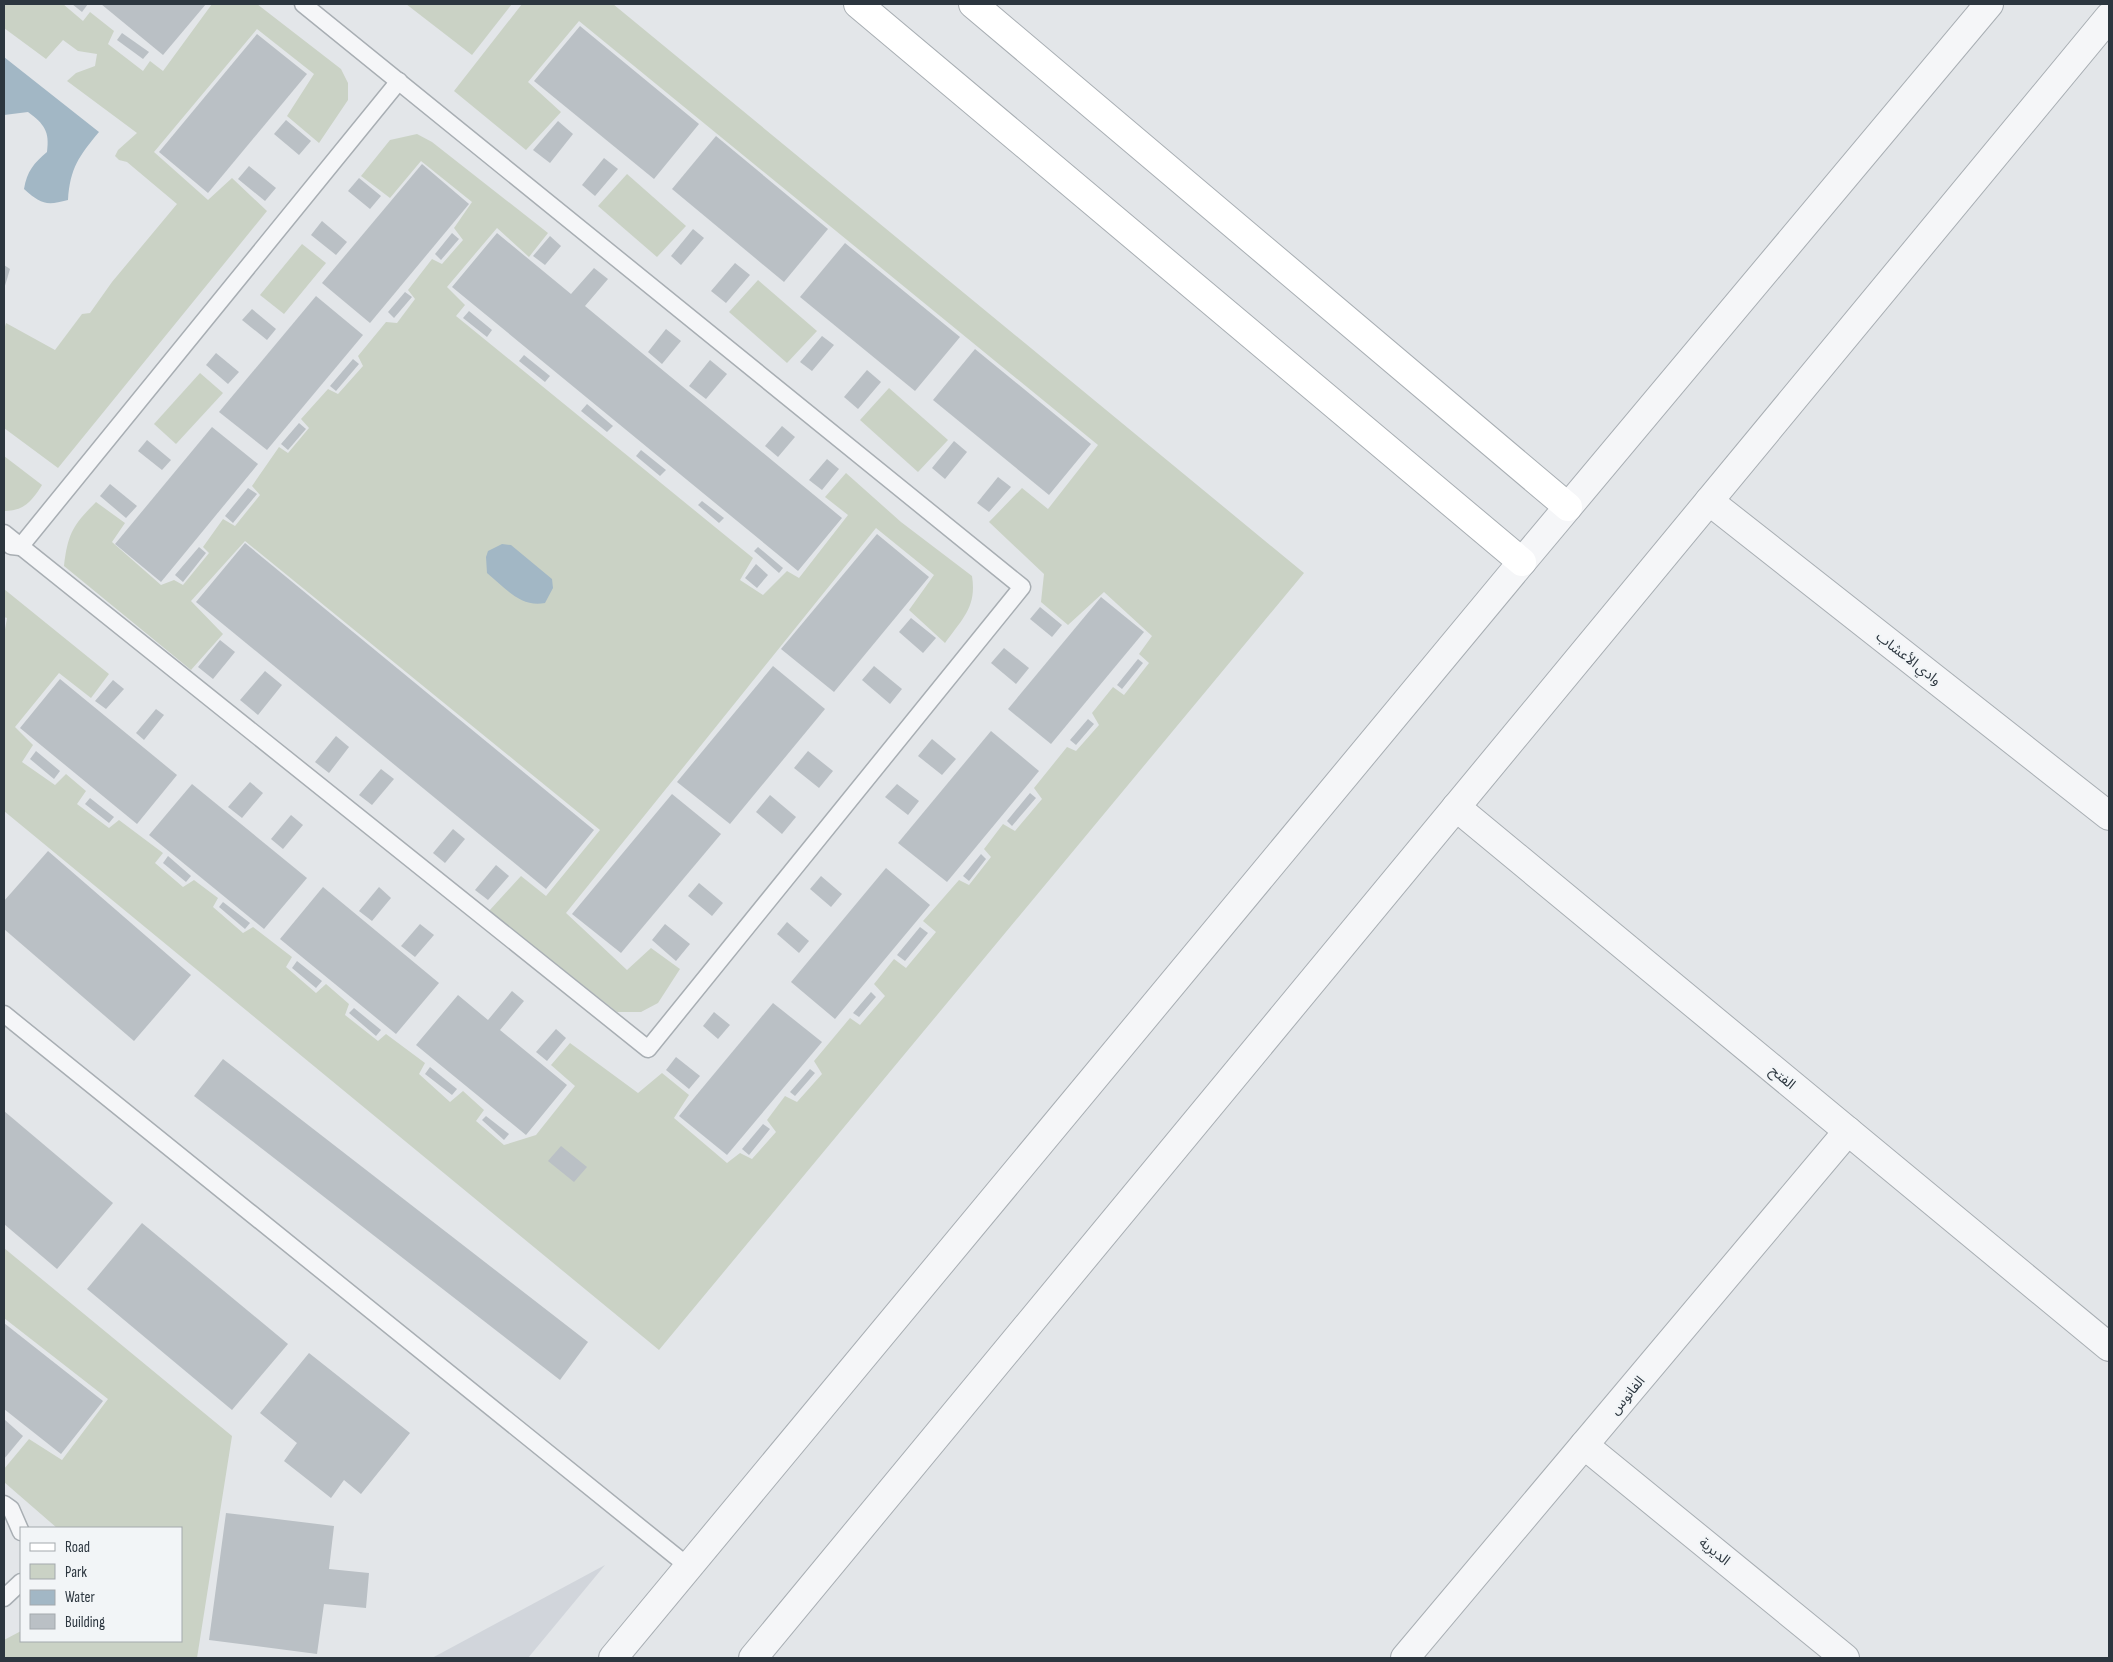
<svg xmlns="http://www.w3.org/2000/svg" width="2113" height="1662" font-family="'Sofia Sans Condensed','Noto Sans Arabic',sans-serif">
<rect width="100%" height="100%" fill="#e3e6e9"/>
<path fill="#d1d5db" d="M605,1565L528,1658H432Z"/>
<g fill="#cad2c5">
<path d="M4,4H63L83,21L90,12L114,31L108,44L143,71L150,61L163,71L212,4H257L341,69L348,83V100L319,143L287,116L314,74L257,29L154,152L208,200L232,178L267,211L58,468L4,428V330L6,323L55,350L82,314L90,313L112,282L177,204L127,162L119,160L115,156L118,150L137,133L67,81L76,73L95,66L97,54L78,51L63,40L46,59L4,28Z"/>
<path d="M406,4H512L472,55Z"/>
<path d="M522,4H613L1304,573L659,1350L4,811V635L7,618L4,617V589L109,674L91,698L59,673L15,727L33,745L22,762L55,785L66,774L86,791L77,804L109,828L119,820L163,853L155,863L183,887L194,880L218,898L213,907L243,933L253,927L292,957L286,967L316,993L326,984L349,1004L345,1015L378,1041L386,1034L425,1063L419,1074L450,1102L463,1091L484,1110L476,1121L504,1145L536,1135L575,1086L551,1065L570,1043L638,1093L662,1073L689,1095L674,1118L727,1163L740,1153L752,1159L776,1132L767,1120L785,1096L797,1102L822,1074L814,1061L850,1018L860,1025L885,996L874,984L894,959L906,968L936,932L923,921L959,880L969,885L991,857L984,849L1003,824L1015,831L1042,799L1034,788L1067,747L1076,751L1099,725L1092,713L1113,687L1124,695L1149,663L1139,654L1152,636L1104,592L1068,625L1041,602L1044,574L989,522L1022,488L1048,509L1098,445L579,21L528,82L561,112L526,150L454,91Z"/>
<path d="M417,134L432,142L548,233L529,257L497,228L447,287L465,305L456,316L753,558L740,580L763,595L787,571L799,578L848,515L825,497L846,473L901,522L972,576C977,607 962,619 945,643L909,610L934,575L876,528L566,913L627,970L651,948L680,969L658,1003L641,1012H617L489,911L521,876L546,896L600,830L245,541L191,601L223,634L191,670L64,566C68,533 73,525 96,502L125,523L112,542L161,585L174,580L183,585L209,553L203,547L223,519L235,526L260,495L252,486L279,447L288,453L309,428L301,419L328,389L338,394L363,366L358,356L386,322L397,323L415,299L408,290L432,259L442,264L463,240L454,228L472,202L421,161L390,198L361,176L390,140Z"/>
<path d="M627,174L686,226L657,257L598,206Z"/>
<path d="M302,244L326,263L284,314L260,295Z"/>
<path d="M758,280L817,331L787,363L729,312Z"/>
<path d="M200,373L223,393L176,444L154,424Z"/>
<path d="M889,388L948,440L918,472L860,420Z"/>
<path d="M4,456L42,485C32,501 24,511 4,511Z"/>
<path d="M4,1248L232,1436L197,1658H4V1640L21,1631V1641H181V1528H57L4,1482V1469L29,1439L62,1460L108,1399L4,1318Z"/>
</g>
<g fill="#a2b7c5">
<path d="M4,57L99,132C79,156 70,168 68,200C46,206 41,204 24,189C27,171 34,163 47,152C50,131 44,124 28,112L4,115Z"/>
<path d="M502,544L511,545L552,579L553,588L545,603C521,608 505,588 487,573L486,557L488,551Z"/>
</g>
<g fill="#bac0c5">
<path d="M72,4H88L82,12Z"/>
<path d="M101,4H206L163,55Z"/>
<path d="M580,26L699,124L654,179L534,81Z"/>
<path d="M122,33L149,52L143,59L117,40Z"/>
<path d="M257,34L307,74L208,193L159,152Z"/>
<path d="M286,120L311,141L299,155L274,134Z"/>
<path d="M558,121L573,134L550,163L533,150Z"/>
<path d="M716,136L828,229L784,282L672,189Z"/>
<path d="M604,158L618,169L595,196L582,185Z"/>
<path d="M422,164L469,204L370,323L322,283Z"/>
<path d="M249,166L276,188L265,201L238,179Z"/>
<path d="M359,178L381,196L370,209L348,191Z"/>
<path d="M322,221L347,242L336,255L311,235Z"/>
<path d="M693,229L704,238L681,265L671,256Z"/>
<path d="M452,233L459,239L441,260L435,254Z"/>
<path d="M497,233L571,294L594,268L608,279L585,306L842,518L798,571L452,287Z"/>
<path d="M550,236L561,246L545,265L533,256Z"/>
<path d="M845,243L960,337L915,391L800,297Z"/>
<path d="M735,263L750,275L726,303L711,291Z"/>
<path d="M4,265L10,269L4,289Z"/>
<path d="M405,292L412,297L394,318L388,312Z"/>
<path d="M316,296L363,335L267,450L219,412Z"/>
<path d="M252,309L276,329L267,340L242,320Z"/>
<path d="M469,311L492,330L487,337L463,318Z"/>
<path d="M666,329L681,341L662,364L648,352Z"/>
<path d="M822,336L834,345L812,371L800,362Z"/>
<path d="M975,349L1091,444L1049,495L933,400Z"/>
<path d="M216,353L239,372L228,384L206,365Z"/>
<path d="M524,355L550,376L545,382L519,361Z"/>
<path d="M353,359L359,364L336,391L330,386Z"/>
<path d="M710,360L727,374L706,399L689,386Z"/>
<path d="M867,370L881,382L858,409L844,397Z"/>
<path d="M587,404L613,426L607,432L581,411Z"/>
<path d="M299,423L306,429L288,450L281,444Z"/>
<path d="M782,426L795,437L778,457L765,446Z"/>
<path d="M212,427L258,464L161,582L115,544Z"/>
<path d="M147,440L171,460L162,470L138,451Z"/>
<path d="M954,441L967,452L945,479L932,468Z"/>
<path d="M641,450L666,470L660,476L636,456Z"/>
<path d="M827,459L839,469L822,490L809,480Z"/>
<path d="M998,477L1011,487L989,512L977,503Z"/>
<path d="M110,484L137,506L126,518L100,496Z"/>
<path d="M248,488L257,494L233,523L225,516Z"/>
<path d="M702,501L724,518L719,523L698,505Z"/>
<path d="M877,534L929,577L834,692L781,649Z"/>
<path d="M245,543L594,830L546,889L196,602Z"/>
<path d="M199,547L206,553L183,582L175,575Z"/>
<path d="M758,547L783,568L779,573L754,551Z"/>
<path d="M756,564L768,575L757,588L745,578Z"/>
<path d="M1101,597L1144,632L1051,744L1008,709Z"/>
<path d="M1040,607L1062,625L1052,637L1030,619Z"/>
<path d="M911,618L936,638L923,653L899,632Z"/>
<path d="M220,640L235,652L213,679L198,667Z"/>
<path d="M1004,648L1029,668L1016,684L991,663Z"/>
<path d="M1138,659L1143,663L1122,689L1117,685Z"/>
<path d="M773,666L825,709L730,824L677,782Z"/>
<path d="M874,666L902,689L890,704L862,680Z"/>
<path d="M265,671L282,685L258,715L240,700Z"/>
<path d="M60,679L177,775L137,824L20,728Z"/>
<path d="M113,680L124,689L106,709L95,701Z"/>
<path d="M156,709L164,715L144,740L136,733Z"/>
<path d="M1088,719L1094,724L1076,745L1070,740Z"/>
<path d="M991,731L1039,771L947,882L898,843Z"/>
<path d="M336,736L349,747L329,773L315,762Z"/>
<path d="M932,739L956,759L942,775L918,756Z"/>
<path d="M36,751L60,771L54,779L30,759Z"/>
<path d="M808,751L833,771L819,788L794,768Z"/>
<path d="M381,769L394,779L372,805L359,795Z"/>
<path d="M250,782L263,793L242,818L228,807Z"/>
<path d="M192,784L307,878L264,929L149,835Z"/>
<path d="M897,784L919,801L908,815L885,797Z"/>
<path d="M1030,793L1036,798L1012,826L1007,821Z"/>
<path d="M672,794L721,834L621,953L572,914Z"/>
<path d="M770,795L796,817L782,834L756,812Z"/>
<path d="M90,798L114,817L109,823L85,804Z"/>
<path d="M291,815L303,825L283,849L271,839Z"/>
<path d="M453,829L465,839L445,863L433,853Z"/>
<path d="M48,851L191,975L134,1041L4,929V901Z"/>
<path d="M981,854L986,859L969,881L963,876Z"/>
<path d="M168,856L191,876L186,882L163,863Z"/>
<path d="M496,865L509,876L488,900L475,890Z"/>
<path d="M886,868L930,905L835,1019L791,982Z"/>
<path d="M821,876L842,894L831,907L810,889Z"/>
<path d="M699,883L723,903L712,916L688,896Z"/>
<path d="M323,887L439,983L396,1034L280,939Z"/>
<path d="M379,887L391,898L372,921L359,911Z"/>
<path d="M223,902L250,923L245,929L219,907Z"/>
<path d="M787,922L809,941L799,953L777,934Z"/>
<path d="M420,924L434,935L415,957L401,946Z"/>
<path d="M665,924L690,944L676,961L652,940Z"/>
<path d="M920,927L928,933L905,961L897,955Z"/>
<path d="M297,961L322,981L316,988L292,968Z"/>
<path d="M512,991L524,1001L500,1030L567,1085L526,1135L416,1045L458,995L488,1020Z"/>
<path d="M871,992L876,997L859,1017L853,1013Z"/>
<path d="M773,1003L822,1042L727,1155L679,1116Z"/>
<path d="M354,1008L381,1030L376,1036L349,1013Z"/>
<path d="M714,1012L730,1025L718,1039L703,1026Z"/>
<path d="M556,1029L566,1038L547,1061L536,1052Z"/>
<path d="M676,1057L700,1076L689,1089L666,1070Z"/>
<path d="M223,1059L588,1342L560,1380L194,1096Z"/>
<path d="M430,1067L457,1089L452,1095L425,1074Z"/>
<path d="M810,1069L815,1073L795,1096L790,1092Z"/>
<path d="M4,1111L113,1203L57,1269L4,1224Z"/>
<path d="M486,1116L509,1134L504,1140L482,1120Z"/>
<path d="M763,1124L770,1129L749,1155L742,1149Z"/>
<path d="M561,1146L587,1167L574,1182L548,1161Z"/>
<path d="M142,1223L288,1344L232,1410L87,1289Z"/>
<path d="M4,1323L103,1401L61,1454L4,1409Z"/>
<path d="M309,1353L410,1433L361,1494L344,1480L331,1498L284,1461L297,1443L260,1413Z"/>
<path d="M4,1419L23,1436L4,1459Z"/>
<path d="M226,1513L334,1526L329,1569L369,1573L366,1608L324,1604L317,1654L209,1640Z"/>
</g>
<g fill="none" stroke-linecap="round" stroke-linejoin="round">
<defs>
<g id="lane">
<path d="M4,533L648,1049L1022,587L303,4"/>
<path d="M11,546L20,547L399,81"/>
<path d="M4,1014L689,1567"/>
<path d="M4,1504L11,1509L21,1532"/>
<path d="M4,1598L21,1582"/>
</g>
<g id="street">
<path d="M1709,501L2109,816"/>
<path d="M1456,807L2109,1347"/>
<path d="M1584,1445L1845,1658"/>
<path d="M613,1658L1522,562L1989,4"/>
<path d="M753,1658L2109,17"/>
<path d="M1405,1658L1848,1131"/>
</g>
<g id="secondary">
<path d="M858,4L1522,562"/>
<path d="M973,4L1568,507"/>
</g>
</defs>
<use href="#lane" stroke="#a8aeb3" stroke-width="19"/>
<use href="#street" stroke="#a8aeb3" stroke-width="30"/>
<use href="#secondary" stroke="#a8aeb3" stroke-width="30"/>
<use href="#lane" stroke="#f5f6f8" stroke-width="16"/>
<use href="#street" stroke="#f5f6f8" stroke-width="28"/>
<use href="#secondary" stroke="#fff" stroke-width="28"/>
</g>
<g text-anchor="middle" stroke-width="4.5" stroke-linejoin="round" paint-order="stroke">
<g font-size="14" fill="#2c363f" stroke="#f2f5f7">
<text transform="translate(1909 658) rotate(38)" y="5">وادي الأعشاب</text>
<text transform="translate(1783 1077) rotate(40)" y="5">الفتح</text>
<text transform="translate(1627 1395) rotate(-50)" y="5">الفانوس</text>
<text transform="translate(1715 1551) rotate(39)" y="5">الديرية</text>
</g>
</g>
<rect width="2113" height="1662" fill="none" stroke="#2c363f" stroke-width="10"/>
<rect x="20" y="1527" width="162" height="115" fill="#f2f5f7" stroke="#a3a9ad"/>
<rect x="30" y="1543" width="25" height="8" fill="#ffffff" stroke="#a3a9ad"/>
<text x="65" y="1552" font-size="15" fill="#2c363f">Road</text>
<rect x="30" y="1564" width="25" height="15" fill="#cad2c5" stroke="#a3a9ad"/>
<text x="65" y="1577" font-size="15" fill="#2c363f">Park</text>
<rect x="30" y="1590" width="25" height="15" fill="#a2b7c5" stroke="#a3a9ad"/>
<text x="65" y="1602" font-size="15" fill="#2c363f">Water</text>
<rect x="30" y="1614" width="25" height="15" fill="#bac0c5" stroke="#a3a9ad"/>
<text x="65" y="1627" font-size="15" fill="#2c363f">Building</text>
</svg>
